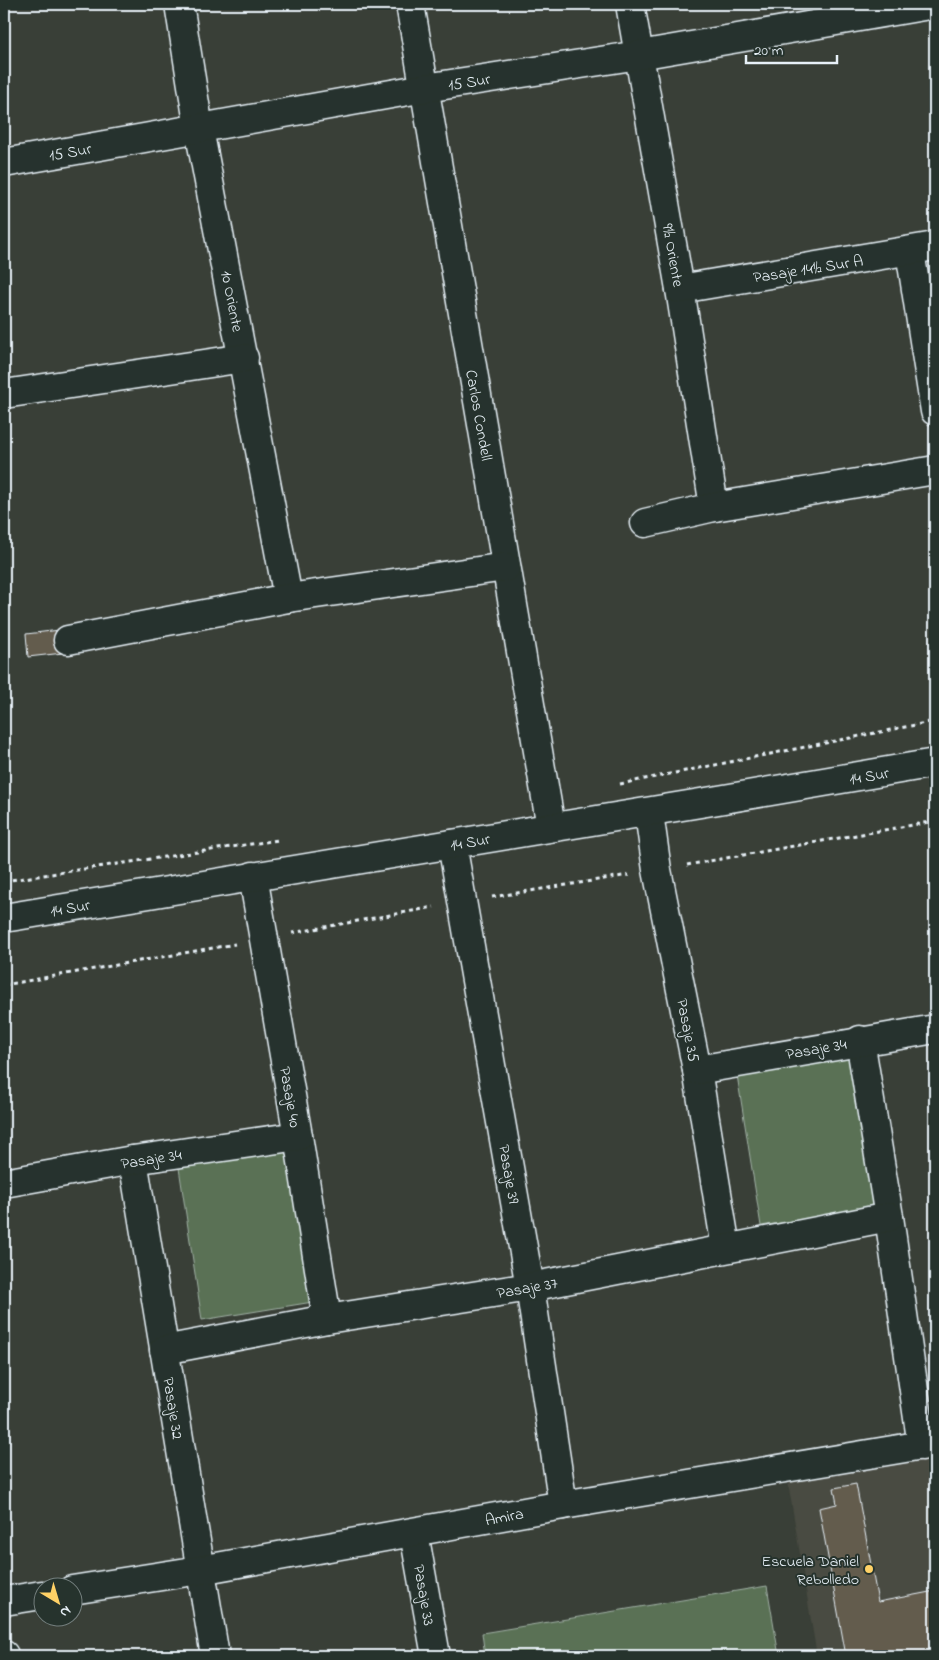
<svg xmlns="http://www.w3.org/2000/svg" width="939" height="1660" font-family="'Indie Flower',sans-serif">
<rect width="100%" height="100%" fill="#393f37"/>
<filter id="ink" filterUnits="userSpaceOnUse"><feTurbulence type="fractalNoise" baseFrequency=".02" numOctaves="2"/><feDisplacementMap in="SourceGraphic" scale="10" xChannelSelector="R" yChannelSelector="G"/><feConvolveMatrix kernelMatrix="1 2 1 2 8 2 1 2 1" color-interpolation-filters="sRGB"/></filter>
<g filter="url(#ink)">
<path fill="#494b42" d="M935,1458V1656H817L788,1482Z"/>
<g fill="#5a7155" stroke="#a1b1a6">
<path d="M860,1055L884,1207L761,1226L737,1075Z"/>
<path d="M302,1148L325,1300L202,1320L179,1168Z"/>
<path d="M767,1586L779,1656H485L482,1633Z"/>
</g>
<g fill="#645c4e" stroke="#e8f1f8">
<path d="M60,630L63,653L28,657L26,634Z"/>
<path d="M856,1484L878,1602L935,1591V1656H846L819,1508L837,1504L834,1488Z"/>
</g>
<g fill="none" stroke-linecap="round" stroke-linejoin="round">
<defs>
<g id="minor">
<path d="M179,4L199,129L288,598"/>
<path d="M410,4L551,827"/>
<path d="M630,4L680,289L714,507"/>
<path d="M4,163L425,88L639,55L935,4"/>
<path d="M910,251L935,411"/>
<path d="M680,289L935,246"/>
<path d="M4,394L244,358"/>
<path d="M645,523L714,507L935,470"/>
<path d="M68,640L288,598L506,567"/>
<path d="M649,813L657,870L697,1070L726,1248"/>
<path d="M452,844L530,1287L563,1505"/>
<path d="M253,876L298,1136L327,1319"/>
<path d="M860,1040L889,1217L922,1446"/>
<path d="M697,1070L935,1029"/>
<path d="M133,1160L215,1656"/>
<path d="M4,1183L133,1160L298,1136"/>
<path d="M164,1350L327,1319L530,1287L889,1217"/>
<path d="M414,1533L436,1656"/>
<path d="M72,1590L200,1570L563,1505L935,1443"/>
<path d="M4,1601L42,1595"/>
</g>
<g id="secondary">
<path d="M4,918C314,866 625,817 935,763"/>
<path d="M4,1655V1656"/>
</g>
</defs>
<use href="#minor" stroke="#e8f1f8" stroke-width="31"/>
<use href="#secondary" stroke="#e8f1f8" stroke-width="31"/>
<g stroke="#e8f1f8" stroke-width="3" stroke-dasharray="4 4" stroke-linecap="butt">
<path d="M620,784L935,721"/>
<path d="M687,865L935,821"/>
<path d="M4,881L278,840"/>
<path d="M492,897L629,875"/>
<path d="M292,933L434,907"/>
<path d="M4,985L235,944"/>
</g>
<use href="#minor" stroke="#26332d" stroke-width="28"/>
<use href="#secondary" stroke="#26332d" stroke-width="28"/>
</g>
</g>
<circle fill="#ffd166" stroke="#26332d" stroke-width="2" cx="869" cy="1569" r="5"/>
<g text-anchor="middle" stroke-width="4" stroke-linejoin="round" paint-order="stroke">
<g font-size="16" fill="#e8f1f8" stroke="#26332d">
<text transform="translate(469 81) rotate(-9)" y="6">15 Sur</text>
<text transform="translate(70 151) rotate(-10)" y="6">15 Sur</text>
<text transform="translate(674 255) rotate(80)" y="6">9½ Oriente</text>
<text transform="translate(808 268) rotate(-9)" y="6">Pasaje 14½ Sur A</text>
<text transform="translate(233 301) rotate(79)" y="6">10 Oriente</text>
<text transform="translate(480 415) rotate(80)" y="6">Carlos Condell</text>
<text transform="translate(869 775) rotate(-10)" y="6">14 Sur</text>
<text transform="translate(470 841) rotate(-10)" y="6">14 Sur</text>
<text transform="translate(70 907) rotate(-10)" y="6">14 Sur</text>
<text transform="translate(689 1030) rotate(79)" y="6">Pasaje 35</text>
<text transform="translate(816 1048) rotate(-10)" y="6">Pasaje 34</text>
<text transform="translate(291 1097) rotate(80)" y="6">Pasaje 40</text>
<text transform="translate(151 1158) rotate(-9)" y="6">Pasaje 34</text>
<text transform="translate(510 1174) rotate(80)" y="6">Pasaje 39</text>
<text transform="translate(527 1287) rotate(-10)" y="6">Pasaje 37</text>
<text transform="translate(174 1408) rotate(81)" y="6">Pasaje 32</text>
<text transform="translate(504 1516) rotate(-11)" y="6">Amira</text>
<text transform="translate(425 1595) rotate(80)" y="6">Pasaje 33</text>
</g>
<g font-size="16" fill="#e8f1f8" stroke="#26332d" text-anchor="end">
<text x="859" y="1566">Escuela Daniel<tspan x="859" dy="18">Rebolledo</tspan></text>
</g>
</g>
<rect width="939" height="1660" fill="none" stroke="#26332d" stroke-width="20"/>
<rect x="10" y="10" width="919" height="1640" fill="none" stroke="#e8f1f8" stroke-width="2" filter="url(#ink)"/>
<g transform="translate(58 1602) rotate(142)"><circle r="24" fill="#26332d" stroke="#747f7e"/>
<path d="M0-4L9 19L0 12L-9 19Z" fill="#ffd166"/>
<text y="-8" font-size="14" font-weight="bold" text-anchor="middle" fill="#e8f1f8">N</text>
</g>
<path d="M746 55v8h91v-8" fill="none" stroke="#e8f1f8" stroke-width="2.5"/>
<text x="754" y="55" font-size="15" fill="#e8f1f8" stroke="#26332d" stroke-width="4" paint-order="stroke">20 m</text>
</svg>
